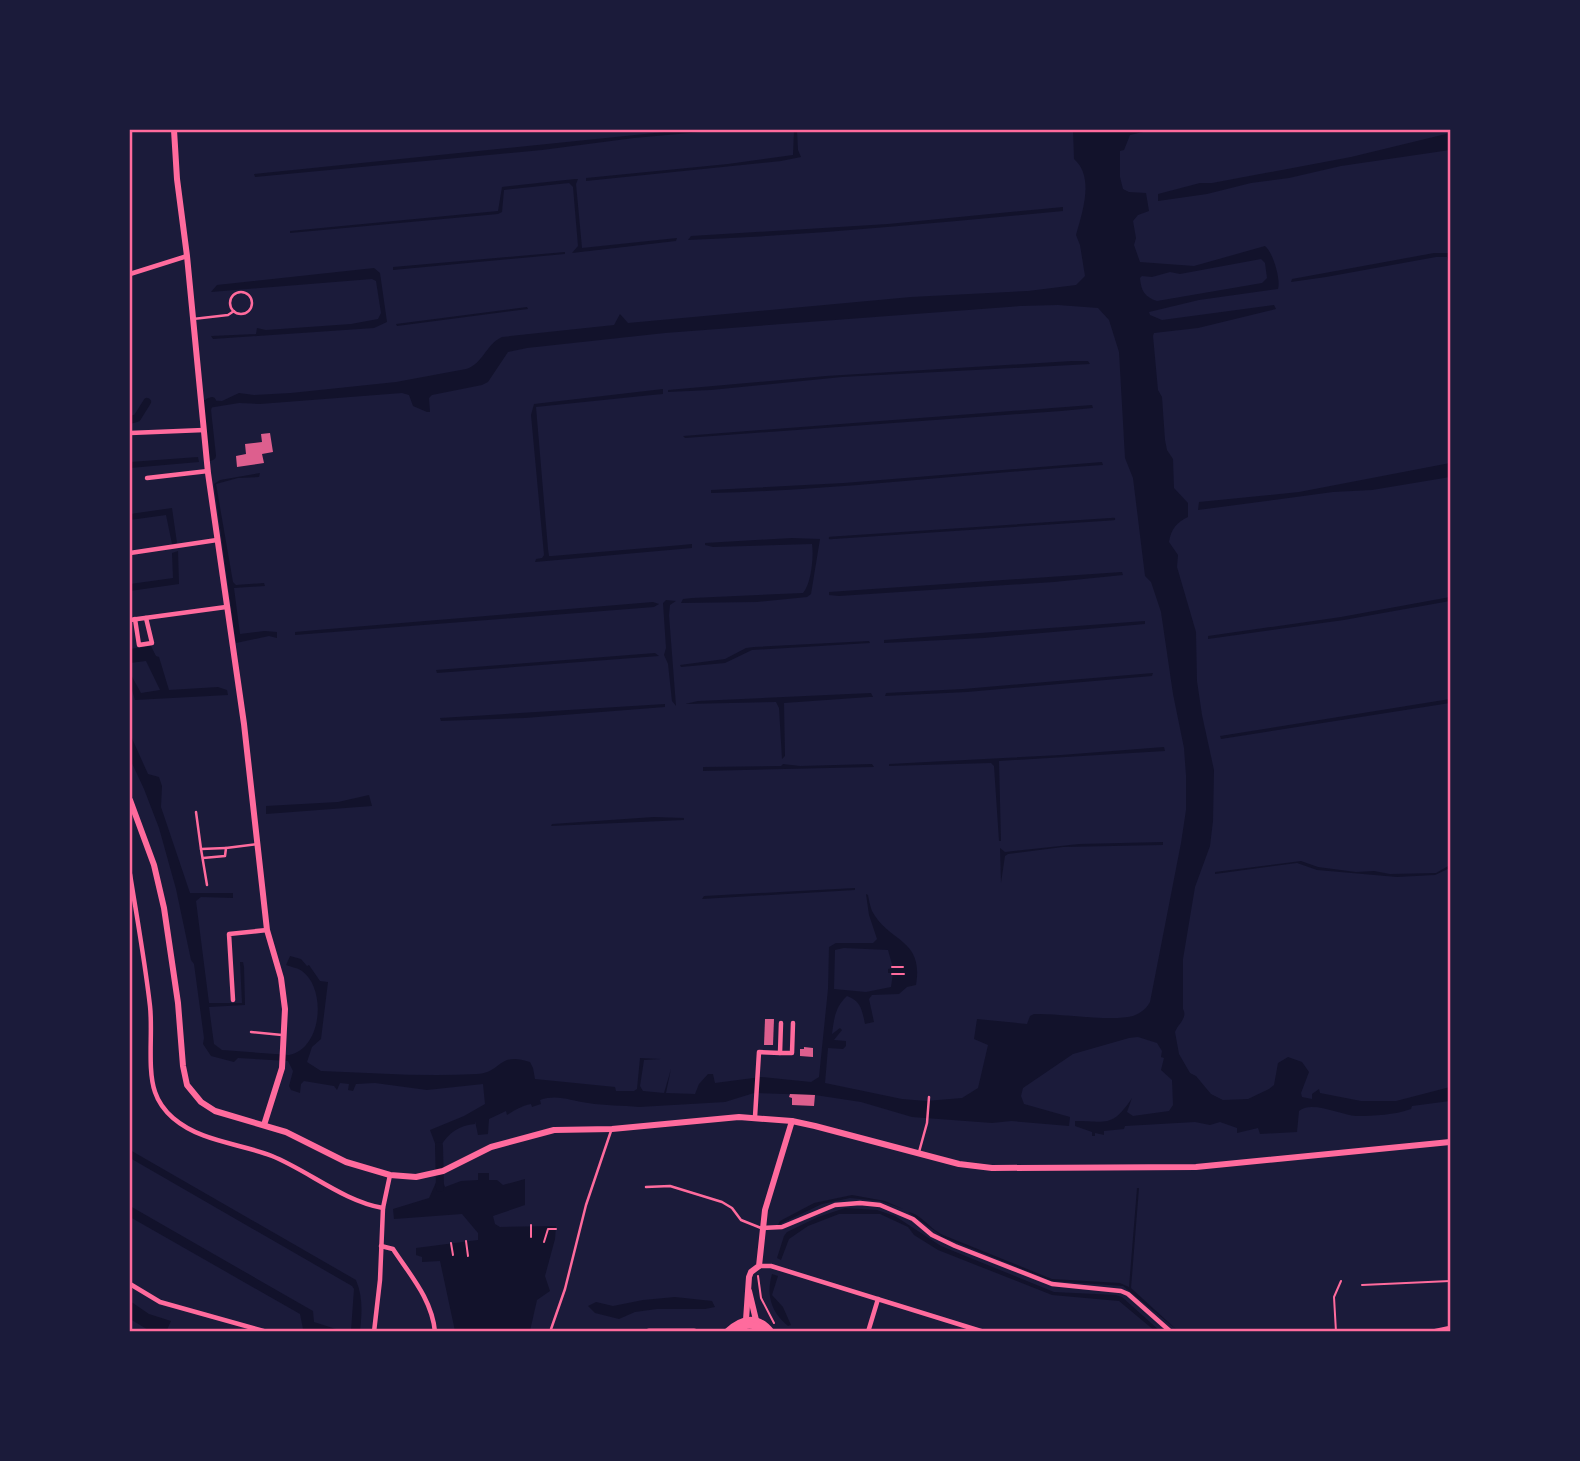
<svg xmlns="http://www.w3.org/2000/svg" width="1580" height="1461" font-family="'Archivo Narrow',sans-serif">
<rect width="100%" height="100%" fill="#1b1b3a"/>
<g fill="#12122b" fill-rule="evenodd">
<path d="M684,130H723L634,138L542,150L255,177L254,174Z"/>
<path d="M794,130H797L798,150L801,157L781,161L586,181V178L728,164L793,155Z"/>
<path d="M1073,130H1152L1130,135L1124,150L1120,151V177L1123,189L1129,192L1146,193L1149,211L1138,215L1133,221L1136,238L1134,245L1140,262L1194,266L1265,246C1273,252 1281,280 1278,289L1199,300L1149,312L1150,315L1162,320L1274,305L1276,309L1198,328L1154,333L1153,336L1158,390L1162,397L1165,440L1167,450L1173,459L1174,488L1188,503V517C1177,522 1171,529 1169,542L1178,555L1177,567L1196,632L1197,681L1202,715L1214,770L1213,821L1210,846L1195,887L1183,959V1009C1188,1018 1178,1024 1175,1032L1179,1054L1190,1073L1196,1076L1211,1094L1223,1100L1248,1099L1269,1089L1274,1085L1278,1063L1288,1057L1302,1062L1309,1072L1301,1093L1302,1097L1312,1099V1094L1319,1089L1320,1093L1361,1101H1396L1450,1087V1101L1412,1106L1411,1109C1394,1115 1375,1116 1356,1116C1341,1115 1311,1100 1299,1111L1297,1132L1260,1134L1258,1128L1237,1133V1128L1220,1122L1210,1125L1195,1122L1125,1126L1124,1129L1104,1131V1135L1095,1133V1136H1092V1132L1075,1126V1121C1107,1121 1112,1128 1132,1098L1127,1112L1133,1116L1169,1111L1173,1105L1172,1080L1161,1070L1164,1058L1161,1057L1162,1051L1157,1043L1138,1037L1129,1038L1073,1054L1023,1088L1021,1096L1024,1104L1070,1117L1069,1126L1011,1121L992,1123L912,1117L861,1102L815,1095L754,1093L725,1102L639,1107C623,1105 605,1106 588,1103C570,1101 558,1094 540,1100L541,1104L532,1107L531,1104C521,1106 515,1110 507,1115L506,1111L489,1119L488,1134L478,1135L475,1121V1124C460,1125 448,1133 441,1146H436L430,1130L464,1116L485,1104L483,1084L427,1090L375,1083L356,1084L353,1091L348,1090L349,1084L340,1083L337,1090L334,1086L304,1081L301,1084L300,1093L291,1090L289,1086L293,1071L288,1061L238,1058L234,1062L211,1056L203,1044L204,1038L194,964L191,960L176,889L159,828L144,789L130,759V734L148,774L159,777L162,786L161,807L190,893H233V898L201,897L196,901L209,1003H242L240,962H243L244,967L245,1005L209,1007L214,1044L222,1050L289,1055C322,1049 327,989 302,971C298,968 291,967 286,965L290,956L301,959L307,966L309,965L320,981L328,982L321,1039L312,1047L307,1062L321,1071C373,1073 425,1077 477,1074C502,1073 498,1051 530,1062L533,1068L535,1079L615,1087L616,1091H634L637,1089L640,1058L661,1059L644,1060L640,1086L643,1091L664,1093L671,1069L666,1093L695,1094L699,1084L708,1074H713L715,1083L761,1077L811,1082L819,1077L828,989L829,947L836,943H873L877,939L869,915L866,894L868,895C869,900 870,906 872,911C889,943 924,938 916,985L907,987L899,994L872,995L869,999L874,1022L865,1024C862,1010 861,1001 847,996C835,1007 834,1019 832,1034L840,1028L842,1030L834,1040L846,1041V1046L843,1049L828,1048L825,1083L902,1099L926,1101L962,1098L978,1088L988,1045L974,1039L977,1019L1027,1024L1030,1016L1034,1014C1061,1013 1110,1022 1133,1016C1141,1013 1146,1009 1150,1002L1181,843L1186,810V775L1184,748L1173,694L1161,612L1151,582L1145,576L1133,478L1125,458L1119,352L1109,320L1098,308L1058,305L1020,306L665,333L527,348L508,352L488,382L482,385L432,395L429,398L430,412H427L413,406L409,395L402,393L260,404L239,403L202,409L204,400L222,401L239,393L254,395L291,393L396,382L466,369C483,364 486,344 502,337L614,325L620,314L628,323L911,297L1028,291L1076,285L1085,276L1080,245L1076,235C1082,213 1095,177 1074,159ZM1261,259L1265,263L1267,278L1262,283L1157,301C1145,297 1141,291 1140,278L1142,276L1152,277L1170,272L1180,274ZM844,948L888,950L893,968L888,969V973H893L891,987L866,992L834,989L835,950Z"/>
<path d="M1450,133V150L1341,166L1289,178L1251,183L1207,194L1158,201V194L1200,183H1212L1351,157Z"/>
<path d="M575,179H578L576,184L582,248L677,238L676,241L572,253L578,246L573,187L569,183L504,190L502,212L498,214L290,233V231L498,211L502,187Z"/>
<path d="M1063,207V211C938,223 813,235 688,240L691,236L888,224Z"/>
<path d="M565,252V254L393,270V267Z"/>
<path d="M1434,253H1450V269L1447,257H1436L1326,277L1291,282L1292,279Z"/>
<path d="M374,268L380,273L387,322L374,328L213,339L211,336L256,334L257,328L266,330L351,324L378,319L381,313L376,281L372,279L211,292L217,285Z"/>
<path d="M527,307L528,309L397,326L396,324Z"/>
<path d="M1072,361H1088L1090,364L842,377L711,390L668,392V390L826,376Z"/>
<path d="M663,389V394L652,395L536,407L548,549L549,556H552L682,545L692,544V548L535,562L536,559L542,558L544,555L531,415L534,404Z"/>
<path d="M1092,405L1093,408L1061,411L685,438L683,436Z"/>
<path d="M198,457L199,462L130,468V462Z"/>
<path d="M1102,462L1103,465C972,473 842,490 711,493V490L844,483Z"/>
<path d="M1450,463V477L1372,490L1333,492L1198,510L1199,502L1299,492Z"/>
<path d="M260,473L259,477L238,478L216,484L233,582L236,585L264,583L265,586L234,588L240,634L265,631L277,632V638L269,636L236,643L214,484L220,480Z"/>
<path d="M172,508L177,543L172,544L166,515L130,520V514Z"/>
<path d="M792,538L820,539L811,594L807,597L757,602L681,603L683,599L692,598L803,593C811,584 814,557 812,544L713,547L705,545V543Z"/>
<path d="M178,551L179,584L130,591V584L173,578L172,553Z"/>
<path d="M1122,572L1123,575L1054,582L839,596L829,595V592Z"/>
<path d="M1450,597V601L1344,620L1208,639V636L1341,617Z"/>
<path d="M666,600L676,601L670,605L669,615L676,706L672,701L668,664L664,655L666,648L663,603Z"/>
<path d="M653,602L659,604L654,607L295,635V632L317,630Z"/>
<path d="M1145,621V624L984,638L884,643V640Z"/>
<path d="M869,641L870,643L752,650L725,663L681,667L680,665L725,659L746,648L754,647Z"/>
<path d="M151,646L156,656L159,657L169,690L218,687L227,690L228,695L135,700L130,684V673L141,693L160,690L146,661L130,663V649Z"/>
<path d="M655,653L659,656L437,673L436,670Z"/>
<path d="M1153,673L1152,676L967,692L885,696L886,693L963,689Z"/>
<path d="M871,693L873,697H869L784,703L785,756L782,759L779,708L776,702L685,704L698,701Z"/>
<path d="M1450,699V703L1221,739L1220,736Z"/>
<path d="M665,704V707L525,718L441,721L440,718Z"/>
<path d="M1164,747L1165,751L999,761L1001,841H999L994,766L991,763L889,766V764L1061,755Z"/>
<path d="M783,764L800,766L872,764L874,767L703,771V767L781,766Z"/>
<path d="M369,795L372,806L266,814V806L338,802Z"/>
<path d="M654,817L684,818V820L551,826L552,824Z"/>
<path d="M1163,842V845L1063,847L1008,854L1005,856L1001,883L1000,848L1005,852L1079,844Z"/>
<path d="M1301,861L1318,867L1356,872L1374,871L1390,874L1436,873L1450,865V868L1435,875L1397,877L1317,870L1297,863L1215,874V872Z"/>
<path d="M855,888V890L702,899L704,896Z"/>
<path d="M130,1150L356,1280C363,1297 362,1313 360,1331H351L354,1289L352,1286L130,1158Z"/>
<path d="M478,1173H489V1180H497L503,1185L525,1179V1205L493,1216L495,1224L500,1227L556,1226L555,1239L545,1276L550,1291L537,1300L530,1331H455L440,1261L422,1262V1257L416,1255V1248L478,1240V1233L462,1214L394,1219L393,1209L429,1198L437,1180L442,1178L445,1187L461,1181L478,1180Z"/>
<path d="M1137,1188H1139L1131,1288L1178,1331L1123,1286L1052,1281L943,1237L908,1212C921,1214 930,1229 943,1235L1052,1279L1120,1283L1129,1287Z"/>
<path d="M852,1195L885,1201L903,1209L880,1201L850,1198L822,1204L778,1225L780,1221L814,1203Z"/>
<path d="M130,1206L313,1311L314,1322L342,1331H310L303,1329L300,1314L130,1217Z"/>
<path d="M845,1208L877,1210L895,1216L941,1246L1054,1292L1116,1295L1122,1297L1160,1331H1155L1119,1301L1052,1295L938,1250L914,1235L908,1227L880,1214H839L808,1226L789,1239L781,1260L777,1258L784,1236L787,1232L818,1217Z"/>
<path d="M772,1274L778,1276L772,1295L783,1307L791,1325L788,1326C771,1312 766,1295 772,1274Z"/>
<path d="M675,1297L712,1301L715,1307L705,1309H657L635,1312L619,1319L595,1313L588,1306L596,1302L613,1306L643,1300Z"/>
<path d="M130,1301L149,1314L171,1321L167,1330L170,1331H150L130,1319Z"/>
</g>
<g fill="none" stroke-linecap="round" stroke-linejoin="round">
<path stroke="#12122b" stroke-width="2.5" d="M830,538L1114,519"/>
<g stroke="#12122b" stroke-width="8">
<path d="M130,420L137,418L147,402"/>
<path d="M210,457L212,456L207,410L209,402L212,401"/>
<path d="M439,1146L440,1188"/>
</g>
</g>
<g fill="#dd5f8e">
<path d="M270,433L273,452L262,454L264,463L237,467L236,456L246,454L245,444L262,442L261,434Z"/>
<path d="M765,1019H774L773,1045H764Z"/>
<path d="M804,1047L813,1048V1057L800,1056V1049H804Z"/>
<path d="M790,1094L815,1095L814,1106L792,1105V1098L789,1097Z"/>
</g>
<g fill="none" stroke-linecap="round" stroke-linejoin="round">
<g stroke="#ff6b9d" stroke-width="2">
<path d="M892,967H903"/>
<path d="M892,974H904"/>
<path d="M531,1237V1225"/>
<path d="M466,1241L468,1256"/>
<path d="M544,1242L548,1229H556"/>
<path d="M451,1243L453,1255"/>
<path d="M758,1276L761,1298L774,1323"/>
<path d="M1362,1285L1450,1281"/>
<path d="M1336,1332L1334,1297L1341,1281"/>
</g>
<g stroke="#ff6b9d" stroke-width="2.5">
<circle cx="241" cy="303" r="11"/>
<path d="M193,319L228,315L234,311"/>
<path d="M196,812L201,849L226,848"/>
<path d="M201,849L207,885"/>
<path d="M203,858L225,856L226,848L258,844"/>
<path d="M251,1032L282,1035"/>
<path d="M919,1152L927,1123L929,1097"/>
<path d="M646,1187L670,1186L722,1202L732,1208L741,1220L761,1228"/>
<path d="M550,1332L565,1289L586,1205L611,1131"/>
</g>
<g stroke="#ff6b9d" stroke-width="4.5">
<path d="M130,274L187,256"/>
<path d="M130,433L204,430"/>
<path d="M147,478L208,471"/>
<path d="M130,553L217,540"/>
<path d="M135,619L139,645L152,643L146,618"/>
<path d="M130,620L226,607"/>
<path d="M130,874C137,918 145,962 150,1006C153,1031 147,1069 155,1092C158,1101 165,1111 173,1118C201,1142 239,1143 272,1156C309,1171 343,1201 383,1208"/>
<path d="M233,1000L229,934L267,930"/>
<path d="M780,1053H792L793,1023"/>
<path d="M755,1117L759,1052L780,1053L781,1023"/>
<path d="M762,1228L782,1227L835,1205L860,1203L880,1205L913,1219L932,1235L955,1246L1052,1284L1121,1291L1128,1294L1171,1332"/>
<path d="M381,1246L393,1249C410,1275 432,1299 435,1332"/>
<path d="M759,1266H771L984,1332"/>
<path d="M130,1284L160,1302L267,1332"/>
<path d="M374,1332L380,1280L383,1208L390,1175"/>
<path d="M868,1332L878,1299"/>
<path d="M1431,1332L1450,1328"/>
</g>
<g stroke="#ff6b9d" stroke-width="6">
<path d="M174,130L177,179L187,256L208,473L244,724L267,930L281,978L285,1009L282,1068L264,1125"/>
<path d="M130,800L154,865L164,908L178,1003L183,1066L187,1085L201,1102L215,1111L286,1132L346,1162L390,1175L416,1177L443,1171L491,1147L554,1130L612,1129L739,1117L792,1121L815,1126L959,1164L992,1168L1196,1167L1450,1142"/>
<path d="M749,1291L756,1320"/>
<path d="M746,1320L749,1277L751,1272L759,1266L765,1210L792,1121"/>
</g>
<g stroke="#ff6b9d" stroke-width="7">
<path d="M649,1332H694"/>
<path d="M727,1332C741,1318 758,1315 771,1332"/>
<path d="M734,1332C744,1323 755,1323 765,1332"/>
</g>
</g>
<rect width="1580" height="1461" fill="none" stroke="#1b1b3a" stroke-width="262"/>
<rect x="131" y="131" width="1318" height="1199" fill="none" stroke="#ff6b9d" stroke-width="2.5"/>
</svg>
